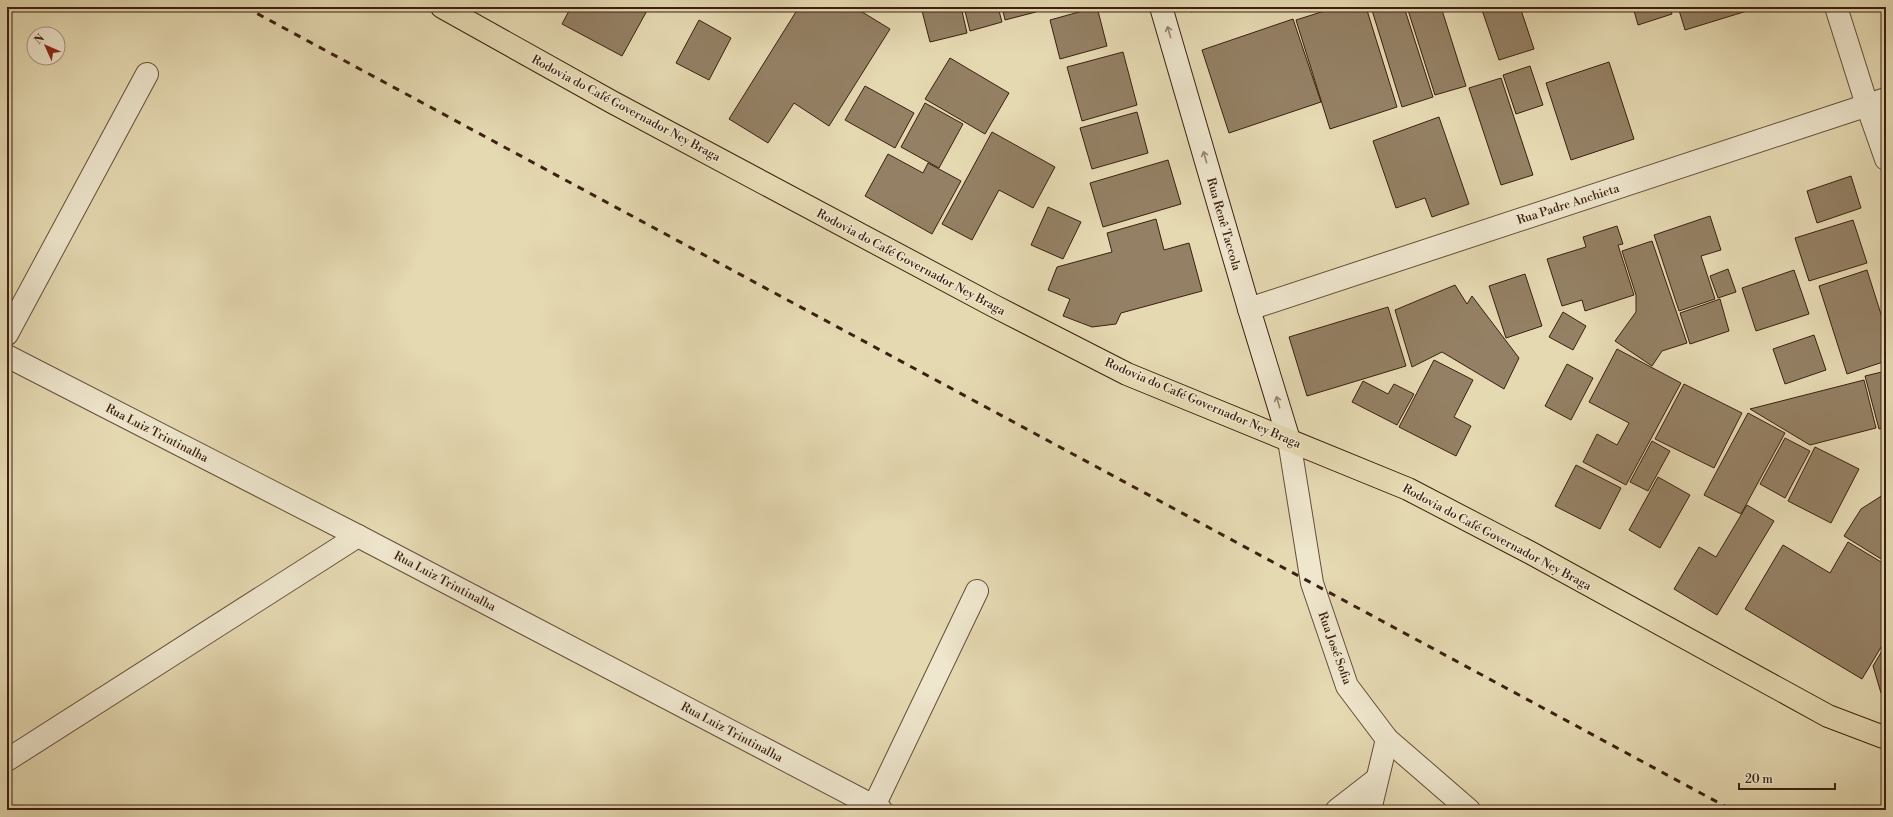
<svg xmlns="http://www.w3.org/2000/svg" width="1893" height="817" font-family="'Libre Bodoni',serif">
<rect width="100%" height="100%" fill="#e5d9b2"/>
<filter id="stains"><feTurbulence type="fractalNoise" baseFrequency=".005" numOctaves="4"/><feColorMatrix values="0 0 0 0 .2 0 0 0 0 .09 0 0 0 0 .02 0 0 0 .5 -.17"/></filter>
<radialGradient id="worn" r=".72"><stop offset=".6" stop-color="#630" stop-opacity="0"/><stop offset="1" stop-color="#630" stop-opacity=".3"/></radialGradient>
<g fill="#948064" stroke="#3c200f">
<path d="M571,7H649L622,56L562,24Z"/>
<path d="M799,7H854L890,29L829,126L794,103L768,143L729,119Z"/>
<path d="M921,7H961L967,33L930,42Z"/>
<path d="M964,7H998L1002,22L970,31Z"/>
<path d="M1002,7H1035L1036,12L1005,20Z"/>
<path d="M1097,7L1107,46L1060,59L1050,20Z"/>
<path d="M1190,7H1208L1191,12Z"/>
<path d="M1337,7H1366L1397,107L1330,129L1296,20Z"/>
<path d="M1371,7H1404L1433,97L1402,107Z"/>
<path d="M1407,7H1441L1466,86L1435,95Z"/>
<path d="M1481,7H1520L1534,49L1499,60Z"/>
<path d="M1633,7H1670L1672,14L1638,25Z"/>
<path d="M1678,7H1760L1685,30Z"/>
<path d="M1293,19L1321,102L1229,133L1202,50Z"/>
<path d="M699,20L731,38L709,80L676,63Z"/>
<path d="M1123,52L1137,105L1082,121L1067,67Z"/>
<path d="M950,58L1009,93L985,134L925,99Z"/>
<path d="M1609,62L1634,139L1571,160L1546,83Z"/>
<path d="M1530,66L1543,105L1516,114L1503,75Z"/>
<path d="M1501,78L1533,175L1501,185L1469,88Z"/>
<path d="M865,86L914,113L895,148L845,120Z"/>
<path d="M925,103L963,124L939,168L901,147Z"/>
<path d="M1137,112L1148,153L1092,169L1080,128Z"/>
<path d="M1439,117L1469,204L1432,217L1425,198L1396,208L1373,141Z"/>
<path d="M992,132L1055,167L1033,208L999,190L972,240L942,224Z"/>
<path d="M888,154L923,173L928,163L961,181L932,234L865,196Z"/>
<path d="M1168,160L1181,204L1103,227L1090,183Z"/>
<path d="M1851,176L1861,208L1817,223L1807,191Z"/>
<path d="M1048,207L1081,222L1063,259L1031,245Z"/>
<path d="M1710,216L1721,250L1701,256L1715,299L1679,311L1654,235Z"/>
<path d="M1156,219L1164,250L1189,243L1202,291L1121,313L1116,324L1092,327L1063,316L1070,299L1048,290L1057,267L1112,252L1107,233Z"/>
<path d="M1853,220L1867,263L1809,281L1795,238Z"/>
<path d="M1617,226L1623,244L1618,245L1634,295L1585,311L1582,300L1562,306L1547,259L1586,247L1583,237Z"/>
<path d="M1652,241L1687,343L1662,351L1652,366L1615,341L1636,312V295L1622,251Z"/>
<path d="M1728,269L1736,292L1718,298L1710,276Z"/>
<path d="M1794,270L1809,314L1756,331L1742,288Z"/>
<path d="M1867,270L1886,330V361L1847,374L1819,286Z"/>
<path d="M1525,274L1542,326L1506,338L1489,286Z"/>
<path d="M1455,285L1467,304L1472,296L1519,358L1504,389L1442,352L1412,367L1395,310Z"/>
<path d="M1720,299L1729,331L1690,344L1680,313Z"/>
<path d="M1388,307L1406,366L1307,396L1289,337Z"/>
<path d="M1563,312L1586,326L1573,350L1549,337Z"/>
<path d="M1814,335L1826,370L1785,384L1773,349Z"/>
<path d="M1617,349L1681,383L1626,485L1583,462L1597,434L1617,445L1629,423L1589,402Z"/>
<path d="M1434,360L1473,380L1454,417L1471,426L1456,456L1399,427Z"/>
<path d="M1567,364L1593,378L1571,420L1545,406Z"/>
<path d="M1886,371V427L1879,429L1865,376Z"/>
<path d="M1864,380L1876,428L1810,445L1750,409Z"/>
<path d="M1363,381L1388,394L1394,384L1414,394L1397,425L1352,402Z"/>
<path d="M1684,384L1742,413L1714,468L1655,439Z"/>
<path d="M1748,413L1785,433L1741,514L1704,495Z"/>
<path d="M1785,438L1810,451L1785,498L1760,484Z"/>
<path d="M1652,441L1670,451L1648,491L1630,482Z"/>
<path d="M1815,447L1859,469L1831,523L1788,501Z"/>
<path d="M1576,465L1621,488L1600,529L1555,506Z"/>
<path d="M1658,477L1690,495L1660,548L1629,530Z"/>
<path d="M1886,493V562L1844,536L1861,509Z"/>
<path d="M1747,505L1774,521L1717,615L1674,589L1699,547L1716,557Z"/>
<path d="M1848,542L1886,565V639L1862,679L1745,609L1783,545L1830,573Z"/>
<path d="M1886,644V692L1881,693L1873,666Z"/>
</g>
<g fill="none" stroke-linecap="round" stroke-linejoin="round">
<defs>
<g id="minor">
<path d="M1249,309L1886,99"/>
<path d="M7,334L147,74"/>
<path d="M7,356L358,536L881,810"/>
<path d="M1289,440L1312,583L1347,686L1387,739L1469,810"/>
<path d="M7,760L358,536"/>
<path d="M874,806L977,591"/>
<path d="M1337,810L1377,779"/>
<path d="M1370,810L1387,739"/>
</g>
<path id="tertiary" d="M1836,7L1867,105L1886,159"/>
<path id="secondary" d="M1161,7L1249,309L1289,440"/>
<path id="primary" d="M442,7L612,102L994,306L1127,374L1408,489L1529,552L1828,716L1886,738"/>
</defs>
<use href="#minor" stroke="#664e38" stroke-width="24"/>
<use href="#tertiary" stroke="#664e38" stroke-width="24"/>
<use href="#secondary" stroke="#3c200f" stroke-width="24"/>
<use href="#primary" stroke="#3c200f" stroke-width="24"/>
<use href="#minor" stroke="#eee6cd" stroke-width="22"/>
<use href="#tertiary" stroke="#eee6cd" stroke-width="22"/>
<use href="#secondary" stroke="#eee6cd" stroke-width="22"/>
<use href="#primary" stroke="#e5d9b2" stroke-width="22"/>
<path stroke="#3c200f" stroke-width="3" stroke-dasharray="7 7" stroke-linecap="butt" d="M245,7L1732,810"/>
</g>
<defs><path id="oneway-shaft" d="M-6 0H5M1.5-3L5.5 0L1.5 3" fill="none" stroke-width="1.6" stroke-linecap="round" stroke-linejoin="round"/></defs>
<g stroke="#95836e">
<use href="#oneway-shaft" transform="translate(1169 32) rotate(-106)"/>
<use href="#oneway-shaft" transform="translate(1205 157) rotate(-106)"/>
<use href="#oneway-shaft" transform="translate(1278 402) rotate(-107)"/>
</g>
<g text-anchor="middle" stroke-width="3" stroke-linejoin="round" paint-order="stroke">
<g font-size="12" fill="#3c200f" stroke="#eee6cd">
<text transform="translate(626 108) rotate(28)" y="4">Rodovia do Café Governador Ney Braga</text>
<text transform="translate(1568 204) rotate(-18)" y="4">Rua Padre Anchieta</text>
<text transform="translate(1224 224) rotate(74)" y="4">Rua Renê Taccola</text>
<text transform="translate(911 262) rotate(28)" y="4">Rodovia do Café Governador Ney Braga</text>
<text transform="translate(1203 403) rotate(23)" y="4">Rodovia do Café Governador Ney Braga</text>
<text transform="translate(157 433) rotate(27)" y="4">Rua Luiz Trintinalha</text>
<text transform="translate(1497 537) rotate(28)" y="4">Rodovia do Café Governador Ney Braga</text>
<text transform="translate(445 581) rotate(28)" y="4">Rua Luiz Trintinalha</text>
<text transform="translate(1335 648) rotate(70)" y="4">Rua José Sofia</text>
<text transform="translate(732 732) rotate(28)" y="4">Rua Luiz Trintinalha</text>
</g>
</g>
<rect width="1893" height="817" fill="none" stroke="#e5d9b2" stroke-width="24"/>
<rect x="8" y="8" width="1877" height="801" fill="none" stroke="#3c200f" stroke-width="2"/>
<rect x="12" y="12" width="1869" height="793" fill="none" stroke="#3c200f"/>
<g transform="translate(46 46) rotate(315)"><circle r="19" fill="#eee6cd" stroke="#a79781"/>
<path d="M0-3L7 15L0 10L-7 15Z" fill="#8f2418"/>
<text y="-6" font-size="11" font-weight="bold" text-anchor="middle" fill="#3c200f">N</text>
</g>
<path d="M1739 783v6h96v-6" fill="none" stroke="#3c200f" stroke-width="2"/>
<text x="1745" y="783" font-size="12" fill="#3c200f" stroke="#eee6cd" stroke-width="3" paint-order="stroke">20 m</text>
<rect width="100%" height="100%" filter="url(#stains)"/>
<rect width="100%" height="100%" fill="url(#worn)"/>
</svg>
